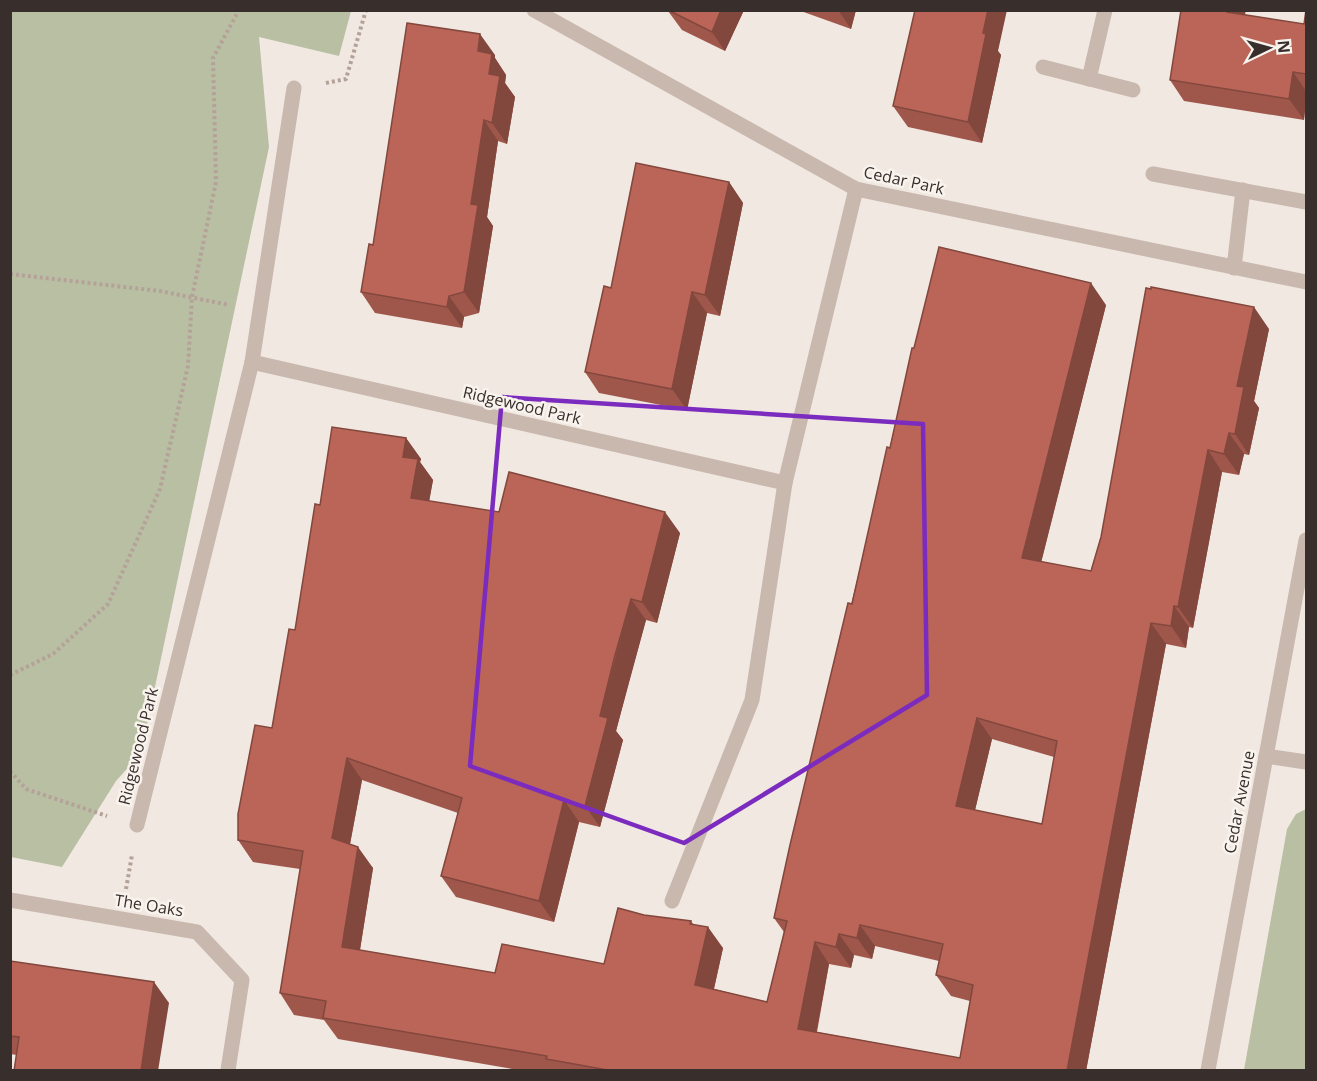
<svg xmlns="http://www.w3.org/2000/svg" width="1317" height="1081" font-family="'Open Sans',sans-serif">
<rect width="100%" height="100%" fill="#f1e8e2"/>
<g fill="#b9bfa3">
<path d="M10,11H351L339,56L259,37L269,147L141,753L116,781L62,867L11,857Z"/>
<path d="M1306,809V1070H1244L1287,829L1296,814Z"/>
</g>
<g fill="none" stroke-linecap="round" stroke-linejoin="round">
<g stroke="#b4a299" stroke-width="4" stroke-dasharray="3 3" stroke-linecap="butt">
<path d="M326,83L346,79L366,10"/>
<path d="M10,274L160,291L229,305"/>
<path d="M10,675L53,654L108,604L160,489L188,366L192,297L216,182L213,58L239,10"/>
<path d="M10,771L26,789L107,816"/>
<path d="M126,889L132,855"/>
</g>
<g stroke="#c9b8ae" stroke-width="15">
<path d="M534,10L856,189L1306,282"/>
<path d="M1043,67L1133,90"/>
<path d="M1089,79L1105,10"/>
<path d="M294,88L252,362L785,483"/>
<path d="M1153,174L1306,202"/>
<path d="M1234,268L1243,190"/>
<path d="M1266,756L1306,762"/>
<path d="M137,825L252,362"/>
<path d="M10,900L197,932L242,980L228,1070"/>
<path d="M672,901L752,700L785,483L856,189"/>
<path d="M1208,1070L1306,540"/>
</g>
</g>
<g fill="#a0574b" fill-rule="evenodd">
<path d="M744,10L725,51L682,30L668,11Z"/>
<path d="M798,10H856L851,29Z"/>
<path d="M1306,10V100L1304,120L1184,101L1170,80L1245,15L1304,24Z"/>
<path d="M998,51L1001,55L982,143L908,127L893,106Z"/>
<path d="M495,55V58L506,75L505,83L515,97L507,144L498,141L487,217L493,226L479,313L464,317L462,328L375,313L361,292L373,245Z"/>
<path d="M729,182L743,203L720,316L707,313L687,410L599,393L585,372L611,288Z"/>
<path d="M1106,305L1041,562L1091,571L1269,329L1254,401L1259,408L1249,455L1244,454L1239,475L1222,472L1193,628L1189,627L1186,648L1166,644L1086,1071H524L338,1039L324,1020L294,1015L280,993L300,869L253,862L238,840L272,728L295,630L320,505L406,438L421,459L420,462L433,480L429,501L499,512L680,533L657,623L646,620L629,681L616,731L623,740L600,827L579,822L554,922L456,897L441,876L458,813L362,780L350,844L373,868L360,950L495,973L604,964L644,915L692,924L723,948L714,989L767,1002L784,932L774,918L914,348ZM992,739L1054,757L1042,824L975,810ZM875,946L939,961L936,975L951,996L970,1001L960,1058L817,1032L829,964L851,968L854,955L872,959Z"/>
<path d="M10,961L169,1003L17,1055L10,1054Z"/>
</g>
<g fill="#82473d">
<path d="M721,10H744L725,51L712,32Z"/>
<path d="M838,10H856L851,29Z"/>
<path d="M988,10H1007L998,51L1001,55L982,143L968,122L983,33Z"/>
<path d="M1227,10H1246L1241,32L1227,12Z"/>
<path d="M480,34L495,55V58L506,75L505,83L515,97L507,144L492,123L489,74L478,51Z"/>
<path d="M1293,72L1306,91V100L1304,120L1289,99Z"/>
<path d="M484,120L498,141L487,217L493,226L479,313L464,292L471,204Z"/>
<path d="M729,182L743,203L720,316L705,295Z"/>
<path d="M1091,283L1106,305L1037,579L1022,558Z"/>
<path d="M692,292L707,313L687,410L672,389Z"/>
<path d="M449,296L464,317L462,328L447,307Z"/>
<path d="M1254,307L1269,329L1254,401L1259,408L1249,455L1235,434L1237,386Z"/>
<path d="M1229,433L1244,454L1239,475L1224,454Z"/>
<path d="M406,438L421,459L420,462L433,480L426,519L411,498L403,457Z"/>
<path d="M1208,450L1222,472L1193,628L1178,607Z"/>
<path d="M665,512L680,533L657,623L642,602Z"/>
<path d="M631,599L646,620L616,731L623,740L600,827L585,806L600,716Z"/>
<path d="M1174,606L1189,627L1186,648L1171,626Z"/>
<path d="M1151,623L1166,644L1086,1071H1067Z"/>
<path d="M977,718L992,739L971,827L956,806Z"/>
<path d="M347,758L362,780L347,860L332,838Z"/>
<path d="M564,800L579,822L554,922L539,901Z"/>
<path d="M358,847L373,868L357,968L342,947Z"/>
<path d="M691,921L705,941L708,927L723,948L710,1006L695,985Z"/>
<path d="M860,925L875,946L872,959L857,938Z"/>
<path d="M839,934L854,955L851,968L836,947Z"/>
<path d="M815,942L829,964L813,1050L798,1029Z"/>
<path d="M154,982L169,1003L158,1071H141Z"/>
</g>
<g fill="#ba6557" stroke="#82473d" stroke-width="1.5" fill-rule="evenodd">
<path d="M668,10H721L712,32Z"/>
<path d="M915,10H988L983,33L986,34L968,122L893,106Z"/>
<path d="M1181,10H1227V12L1304,24L1306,10V74L1293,72L1289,99L1170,80Z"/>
<path d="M407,23L480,34L478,51L492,54L489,74L500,76L492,123L484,120L471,204L478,205L464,292L449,296L447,307L361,292L369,244L373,245Z"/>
<path d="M636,163L729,182L705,295L692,292L672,389L585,372L604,286L611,288Z"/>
<path d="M939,247L1091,283L1022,558L1091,571L1101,537L1146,288L1151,289V287L1254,307L1237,386L1244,387L1235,434L1229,433L1224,454L1208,450L1178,607L1174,606L1171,626L1151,623L1067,1071H613L546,1059L547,1056L323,1018L326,1001L280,993L303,851L238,840V814L255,725L272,728L289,629L295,630L315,504L320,505L332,427L406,438L403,457L418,459L411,498L499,512L509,472L665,512L642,602L631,599L614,659L600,716L608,718L585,806L564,800L539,901L441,876L462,798L347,758L332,838L358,847L342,947L495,973L502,944L604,964L618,908L644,915L691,921L690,924L708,927L695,985L767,1002L787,921L774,918L790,845L848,603L852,604L887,447L890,448L912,348H914ZM977,718L1057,741L1042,824L956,806ZM860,925L943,944L936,975L973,985L960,1058L798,1029L815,942L836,947L839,934L857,938Z"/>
<path d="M10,961L154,982L141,1071H14L19,1037L10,1036Z"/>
</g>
<path fill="none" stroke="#7b2cbf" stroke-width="4.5" stroke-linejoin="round" d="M502,397L923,424L927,695L684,843L470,766Z"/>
<g text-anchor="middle" stroke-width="5" stroke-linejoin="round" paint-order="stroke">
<g font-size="16" fill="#382e2c" stroke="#f9f3ee">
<text transform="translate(904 180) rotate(12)" y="6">Cedar Park</text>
<text transform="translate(522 405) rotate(13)" y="6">Ridgewood Park</text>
<text transform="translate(138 746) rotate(-76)" y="6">Ridgewood Park</text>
<text transform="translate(1239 802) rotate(-79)" y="6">Cedar Avenue</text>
<text transform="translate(149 905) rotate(9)" y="6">The Oaks</text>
</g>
</g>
<rect width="1317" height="1081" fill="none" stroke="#382e2c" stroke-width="24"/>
<g transform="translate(1269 48) rotate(85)" stroke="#f9f3ee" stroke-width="4.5" paint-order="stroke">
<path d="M0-4.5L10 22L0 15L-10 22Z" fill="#382e2c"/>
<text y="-9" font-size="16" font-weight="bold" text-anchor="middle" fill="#382e2c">N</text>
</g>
</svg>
